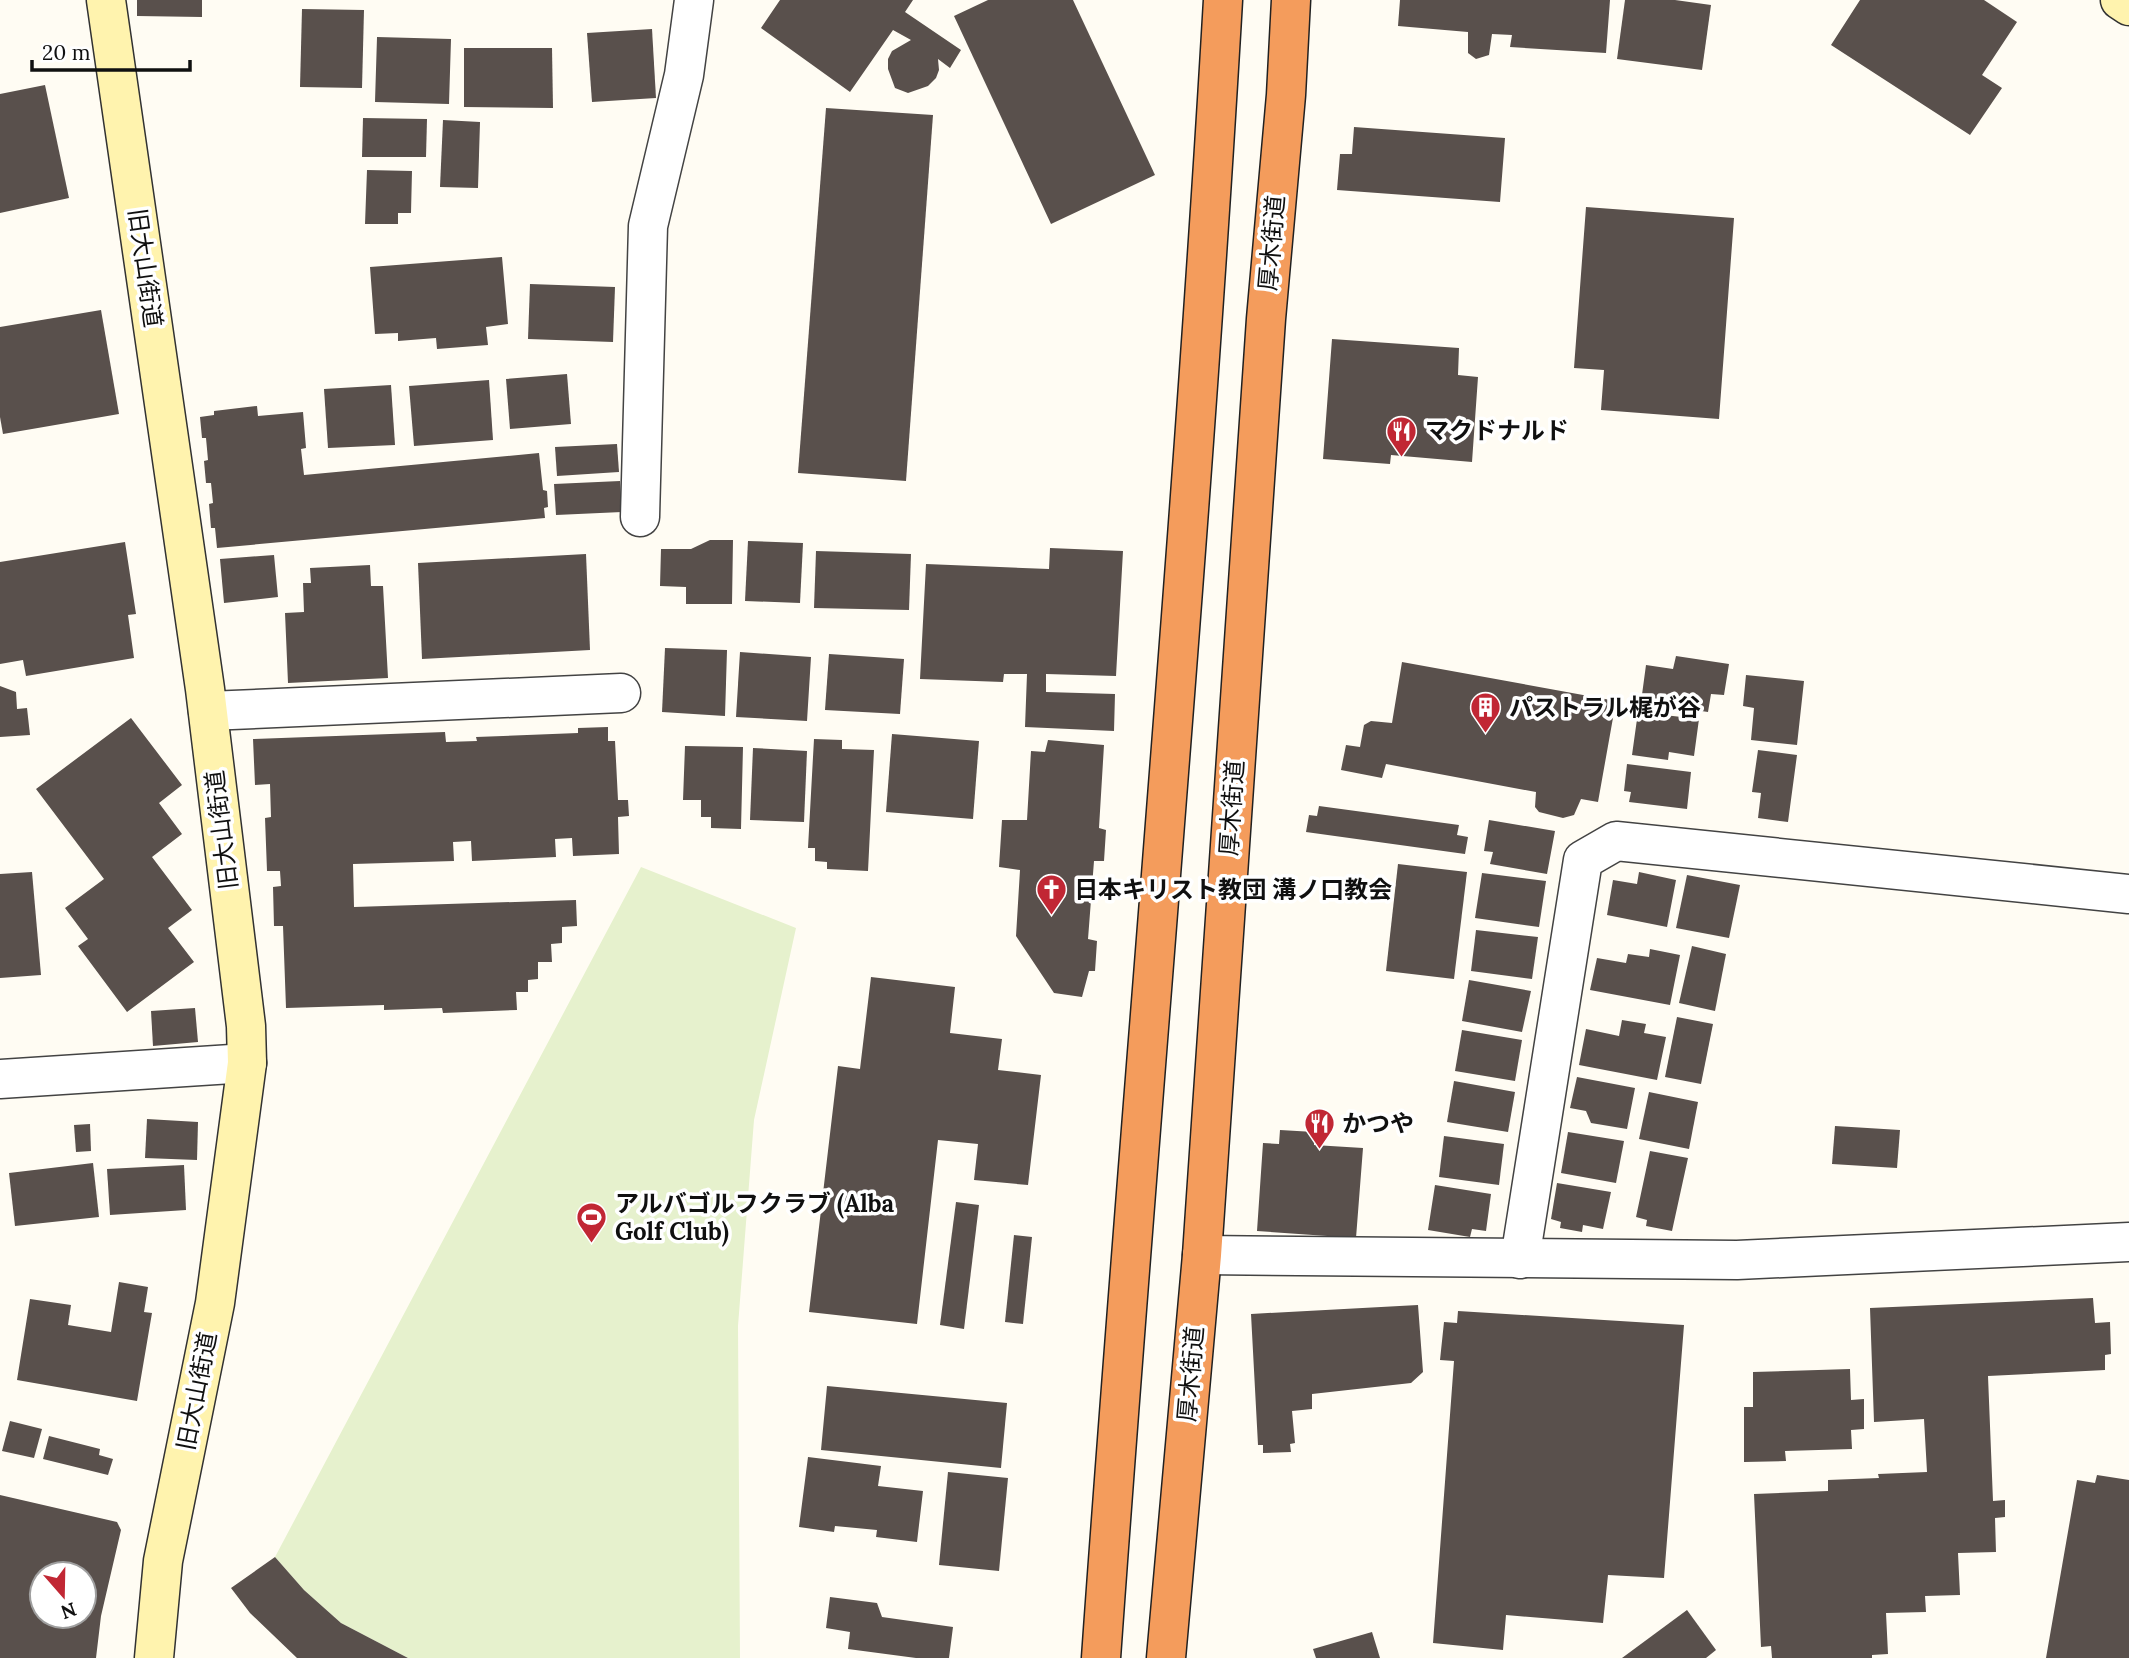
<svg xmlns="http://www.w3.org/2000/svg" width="2129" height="1658" font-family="Lora,'Noto Sans JP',serif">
<rect width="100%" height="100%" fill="#fffcf3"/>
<path fill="#e6f1cd" d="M641,867L796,928L754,1120L738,1326L740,1658H408L341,1623L304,1590L275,1557Z"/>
<g fill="#59504c" fill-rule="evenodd">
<path d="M137,0H202V17L137,16Z"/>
<path d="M780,0H913L905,12L961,50L950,68L938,59L939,70L936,78L928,86L908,93L895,88L888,69V59L892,51L911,40L893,30L850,92L761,28Z"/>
<path d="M988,0H1073L1155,175L1051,224L954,16Z"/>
<path d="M1400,0H1610L1606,53L1510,47L1512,35L1492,34L1489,55L1476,59L1468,53V32L1398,26Z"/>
<path d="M1625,0H1675L1711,5L1702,70L1617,59Z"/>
<path d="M1860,0H1984L2017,22L1982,75L2002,88L1970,135L1831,45Z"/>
<path d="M302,9L364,10L362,88L300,87Z"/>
<path d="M652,29L656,98L592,102L587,33Z"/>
<path d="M377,37L451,39L449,104L375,102Z"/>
<path d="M464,48H552L553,108L464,107Z"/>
<path d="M45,85L69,198L0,213V94Z"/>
<path d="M826,108L933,115L906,481L798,473Z"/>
<path d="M363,118L427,119L426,157H362Z"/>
<path d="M443,120L480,122L478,188L440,187Z"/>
<path d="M1354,127L1505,138L1500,202L1337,190L1340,154H1352Z"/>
<path d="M367,170L412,171L411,213H398V224H365Z"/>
<path d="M1586,207L1734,218L1719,419L1601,410L1604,370L1574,368Z"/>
<path d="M502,257L508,324L486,327L488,345L437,349L436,338L398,341V333L375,334L370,267Z"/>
<path d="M530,284L615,287L613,342L528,339Z"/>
<path d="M101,310L119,414L3,434L0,417V327Z"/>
<path d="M1332,339L1459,348L1458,375L1478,377L1472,462L1391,455L1390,464L1323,459Z"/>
<path d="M567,374L571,424L510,429L506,379Z"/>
<path d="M489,380L493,440L414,446L409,386Z"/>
<path d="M391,385L395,445L328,448L324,389Z"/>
<path d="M257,406L258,416L303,412L306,448L301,449L304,475L539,453L543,490L547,491L548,507L544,508L545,518L217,548L215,528H211L209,504L213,503L211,483H206L204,461L208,460L206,438H202L200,417L214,415V411Z"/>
<path d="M617,444L619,472L557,476L555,447Z"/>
<path d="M620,481L622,512L556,515L554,484Z"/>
<path d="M710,540H733L732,604H686V587L660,586L661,549H691Z"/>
<path d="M748,541L803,543L800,603L745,601Z"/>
<path d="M125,542L136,614L128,615L134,658L26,676L23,660L0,664V562Z"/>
<path d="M1050,548L1123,551L1116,676L1046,674V692L1115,694L1114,731L1025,727L1027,674H1004L1003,682L920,679L926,564L1049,569Z"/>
<path d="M816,551L911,554L909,610L814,608Z"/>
<path d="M586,554L590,650L422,659L418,563Z"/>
<path d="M274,555L278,597L224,603L220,559Z"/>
<path d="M370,565L371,586H383L388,678L288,683L285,613L304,612L303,583H311L310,568Z"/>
<path d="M665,648L727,650L725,716L662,712Z"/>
<path d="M740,652L811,657L807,721L736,717Z"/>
<path d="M829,654L904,659L900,714L825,710Z"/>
<path d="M1676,656L1729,664L1724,695L1711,694L1708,712L1641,702L1646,665L1673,669Z"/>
<path d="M1402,662L1616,701L1598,802L1581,799L1574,815L1563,818L1539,812L1535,807L1536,792L1386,764L1382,778L1341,770L1346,745L1360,747L1364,725L1371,721L1392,723Z"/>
<path d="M1746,675L1804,681L1797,745L1751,740L1754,708L1743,706Z"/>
<path d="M0,686L16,692L17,709L27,708L30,735L0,737Z"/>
<path d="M1638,712L1699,719L1694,756L1669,752L1668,760L1632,755Z"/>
<path d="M131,718L182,785L159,803L182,834L152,857L192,910L168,928L194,962L127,1012L78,946L88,939L65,908L104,879L36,789Z"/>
<path d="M608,727V741H615L618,800H628L629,816L618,817L619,854L573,856L572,838L555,839L556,857L472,861L471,841L453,842L454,861L353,864L354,907L576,900L577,926L562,927V943L551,944L552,962H538V979L528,980V992H516L517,1010L443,1013L442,1008L384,1010V1005L286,1008L283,926H274L273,887L281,886L280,871H267L265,818L271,817L270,784L255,785L253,739L445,732L446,742L477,741L476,737L578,733V728Z"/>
<path d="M892,734L979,741L973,819L886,812Z"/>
<path d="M814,739L842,740V749L874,750L868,871L827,869V862L815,861V848H808Z"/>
<path d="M1048,740L1104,745L1099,828L1106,830L1104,861H1094L1088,939L1097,941L1095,971H1089L1082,997L1054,993L1016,936L1020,870L999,867L1002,820H1027L1031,751L1045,752Z"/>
<path d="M685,746L743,747L741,829L711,828V817H701V800H683Z"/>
<path d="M753,748L807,751L804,822L750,820Z"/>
<path d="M1758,750L1797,755L1788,822L1758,818L1761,793L1752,792Z"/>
<path d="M1627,764L1691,772L1687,809L1629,802L1631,792L1624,791Z"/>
<path d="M1319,806L1459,825L1457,835L1468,837L1465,854L1306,832L1309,815L1317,816Z"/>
<path d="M1489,820L1555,831L1547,874L1490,864L1493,852L1484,851Z"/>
<path d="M1398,864L1467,872L1454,979L1386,971Z"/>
<path d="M32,872L41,975L0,978V874Z"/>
<path d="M1639,872L1676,880L1667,927L1607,915L1613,880L1637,884Z"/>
<path d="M1482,873L1546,881L1539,927L1475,918Z"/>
<path d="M1687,875L1740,885L1729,938L1676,928Z"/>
<path d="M1476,930L1538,937L1532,979L1471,971Z"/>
<path d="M1692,946L1726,954L1715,1011L1679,1003Z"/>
<path d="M1650,949L1680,955L1670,1005L1590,990L1597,958L1626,963L1628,954L1649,957Z"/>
<path d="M871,977L955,987L950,1033L1002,1039L998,1070L1041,1075L1028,1185L974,1180L978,1144L938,1140L917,1324L809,1312L838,1066L860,1069Z"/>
<path d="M1469,980L1531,991L1522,1032L1462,1021Z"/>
<path d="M195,1008L198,1042L153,1046L151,1011Z"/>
<path d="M1677,1017L1713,1024L1701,1084L1665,1077Z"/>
<path d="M1622,1020L1646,1024L1644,1033L1666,1037L1657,1080L1579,1065L1586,1029L1619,1036Z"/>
<path d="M1462,1030L1522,1040L1515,1081L1455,1071Z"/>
<path d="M1577,1077L1635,1088L1627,1129L1591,1123L1586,1111L1570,1108Z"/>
<path d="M1454,1081L1515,1092L1508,1132L1447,1122Z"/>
<path d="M1649,1092L1698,1102L1689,1149L1639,1139Z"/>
<path d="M147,1119L198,1122L197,1160L145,1158Z"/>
<path d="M90,1124L91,1151L76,1152L74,1125Z"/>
<path d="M1835,1126L1900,1130L1897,1168L1832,1164Z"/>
<path d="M1280,1130L1314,1132V1145L1363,1148L1356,1238L1257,1231L1263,1143L1279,1144Z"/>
<path d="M1568,1132L1624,1141L1616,1183L1561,1173Z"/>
<path d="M1444,1136L1504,1144L1499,1185L1439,1177Z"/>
<path d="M1650,1151L1688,1158L1672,1231L1646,1226L1647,1220L1636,1217Z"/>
<path d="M93,1163L99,1217L15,1226L9,1173Z"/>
<path d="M184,1165L186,1210L110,1215L107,1169Z"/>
<path d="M1557,1183L1611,1192L1603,1229L1583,1225L1582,1232L1560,1228L1561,1222L1551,1219Z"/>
<path d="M1435,1185L1491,1194L1486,1231L1472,1229L1470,1237L1428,1230Z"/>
<path d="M956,1202L979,1205L964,1329L940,1325Z"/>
<path d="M1014,1235L1032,1237L1023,1324L1005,1322Z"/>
<path d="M119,1282L148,1287L144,1312L152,1313L137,1401L17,1380L30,1299L71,1305L68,1325L111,1332Z"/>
<path d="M2093,1298L2095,1323L2110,1322L2111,1354L2105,1355V1370L1988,1376L1993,1501L2005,1500V1517L1995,1518L1996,1552L1958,1553L1960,1595L1925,1596L1926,1612L1886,1613L1888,1654L1872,1655V1658H1772L1771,1646L1761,1647L1754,1494L1828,1491V1480L1879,1478L1878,1474L1927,1472L1924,1419L1874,1422L1870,1308Z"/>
<path d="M1418,1305L1423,1372L1411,1383L1312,1394V1409L1292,1411L1295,1443L1290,1444L1291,1452L1263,1453V1445H1258L1251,1314Z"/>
<path d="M1458,1311L1684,1325L1664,1578L1608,1575L1603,1623L1506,1615L1503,1650L1433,1643L1454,1361L1440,1360L1444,1322L1457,1323Z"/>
<path d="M1850,1369L1851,1400L1864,1399V1429L1851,1430L1852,1449L1785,1451L1786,1461L1744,1462V1407H1753V1372Z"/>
<path d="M827,1386L1007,1403L1001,1468L821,1450Z"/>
<path d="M10,1421L42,1429L34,1458L2,1451Z"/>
<path d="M49,1436L100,1449L99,1455L113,1459L108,1475L43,1459Z"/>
<path d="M808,1457L881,1466L878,1486L923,1491L917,1542L876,1537L877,1530L835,1526L834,1532L799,1527Z"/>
<path d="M948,1472L1008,1478L999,1571L939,1565Z"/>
<path d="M2097,1475L2129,1480V1658H2046L2077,1480L2095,1483Z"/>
<path d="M0,1495L117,1522L121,1530L101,1616L96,1658H0ZM42,1574H84V1616H42Z"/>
<path d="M275,1557L304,1590L341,1623L408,1658H297L250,1613L231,1588Z"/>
<path d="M830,1597L877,1603L882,1617L953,1627L949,1658H916L848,1649L850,1632L826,1628Z"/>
<path d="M1687,1610L1716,1650L1706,1658H1622Z"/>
<path d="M1372,1632L1380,1658H1316L1313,1649Z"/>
</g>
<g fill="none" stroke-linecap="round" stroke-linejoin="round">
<defs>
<g id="street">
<path d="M640,517L648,226L684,75L694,0"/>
<path d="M208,711L621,693"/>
<path d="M0,1079L247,1063"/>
<path d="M1202,1255L1737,1260L2129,1242"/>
<path d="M1520,1259L1583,860L1616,841L2129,894"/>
</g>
<g id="secondary">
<path d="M106,0L205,689L246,1026L247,1063L215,1303L163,1561L154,1658"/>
<path d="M2120,0L2129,6"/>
</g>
<g id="highway">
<path d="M1101,1658C1140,1105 1191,553 1223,0"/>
<path d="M1166,1658L1202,1255L1266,319L1286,95L1291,0"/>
</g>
</defs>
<use href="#street" stroke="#434343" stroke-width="41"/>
<use href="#secondary" stroke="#323232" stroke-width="41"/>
<use href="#highway" stroke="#212121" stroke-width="41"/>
<use href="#street" stroke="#fff" stroke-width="38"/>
<use href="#secondary" stroke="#fff3ae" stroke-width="38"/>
<use href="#highway" stroke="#f49c5c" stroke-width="38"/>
</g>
<defs>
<symbol id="restaurant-pin" viewBox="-11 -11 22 30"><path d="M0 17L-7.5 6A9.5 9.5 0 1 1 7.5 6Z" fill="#c12734" stroke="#fff"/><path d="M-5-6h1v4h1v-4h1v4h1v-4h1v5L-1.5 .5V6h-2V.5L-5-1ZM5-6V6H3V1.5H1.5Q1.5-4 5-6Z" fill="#fff"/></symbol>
<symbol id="building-pin" viewBox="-11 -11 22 30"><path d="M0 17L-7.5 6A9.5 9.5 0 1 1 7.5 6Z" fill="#c12734" stroke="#fff"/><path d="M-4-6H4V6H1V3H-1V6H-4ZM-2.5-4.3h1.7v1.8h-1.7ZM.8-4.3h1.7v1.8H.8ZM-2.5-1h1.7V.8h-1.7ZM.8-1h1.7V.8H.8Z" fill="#fff"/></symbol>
<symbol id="church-pin" viewBox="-11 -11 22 30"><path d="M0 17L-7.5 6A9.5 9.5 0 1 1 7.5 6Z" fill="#c12734" stroke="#fff"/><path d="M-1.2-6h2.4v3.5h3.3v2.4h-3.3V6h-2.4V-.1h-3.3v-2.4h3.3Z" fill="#fff"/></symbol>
<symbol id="stadium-pin" viewBox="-11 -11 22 30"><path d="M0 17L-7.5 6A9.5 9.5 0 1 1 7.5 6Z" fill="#c12734" stroke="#fff"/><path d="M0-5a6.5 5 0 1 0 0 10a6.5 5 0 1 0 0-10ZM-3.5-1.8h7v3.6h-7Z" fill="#fff"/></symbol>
</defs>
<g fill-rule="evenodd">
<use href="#restaurant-pin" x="1384" y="414" width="35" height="47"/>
<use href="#building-pin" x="1468" y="690" width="35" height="47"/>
<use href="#church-pin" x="1034" y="872" width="35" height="47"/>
<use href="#restaurant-pin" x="1302" y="1106" width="35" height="47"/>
<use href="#stadium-pin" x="574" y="1200" width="35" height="47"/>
</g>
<g text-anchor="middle" stroke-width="7" stroke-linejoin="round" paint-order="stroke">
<g font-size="24" fill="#101010" stroke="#fff">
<text transform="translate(1272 243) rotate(-85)" y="8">厚木街道</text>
<text transform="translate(145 268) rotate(82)" y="8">旧大山街道</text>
<text transform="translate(1232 808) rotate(-86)" y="8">厚木街道</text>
<text transform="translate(222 830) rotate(-97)" y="8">旧大山街道</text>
<text transform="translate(1191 1374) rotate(-85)" y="8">厚木街道</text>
<text transform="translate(197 1391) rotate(-79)" y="8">旧大山街道</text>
</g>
<g font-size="24" font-weight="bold" fill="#101010" stroke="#fff" text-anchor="start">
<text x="1425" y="439">マクドナルド</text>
<text x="1509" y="716">パストラル梶が谷</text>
<text x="1074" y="898">日本キリスト教団 溝ノ口教会</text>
<text x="1342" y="1132">かつや</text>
<text x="615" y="1212">アルバゴルフクラブ (Alba<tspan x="615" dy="28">Golf Club)</tspan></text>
</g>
</g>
<g transform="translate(63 1595) rotate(160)"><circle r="33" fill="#ffffff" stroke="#9f9f9f" stroke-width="2"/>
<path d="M0-5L12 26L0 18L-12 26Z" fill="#c12734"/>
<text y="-10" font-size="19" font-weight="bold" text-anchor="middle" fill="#101010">N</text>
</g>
<path d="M32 60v10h158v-10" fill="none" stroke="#101010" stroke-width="3.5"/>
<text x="42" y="60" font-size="21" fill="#101010" stroke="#ffffff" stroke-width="5" paint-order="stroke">20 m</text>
</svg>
